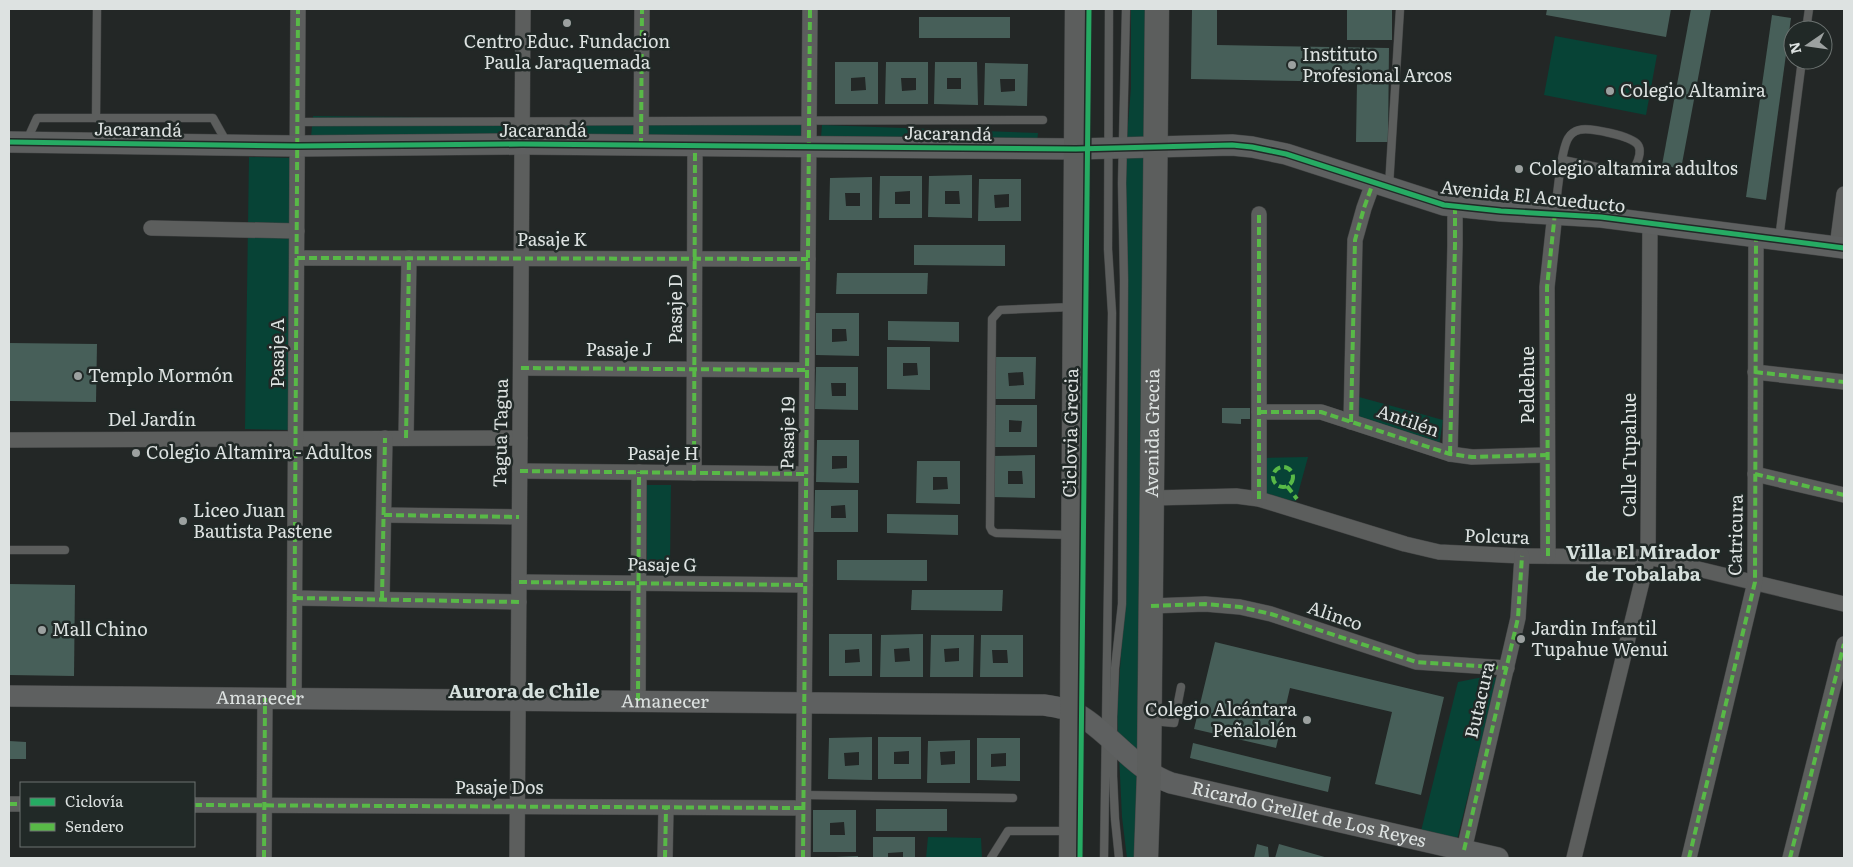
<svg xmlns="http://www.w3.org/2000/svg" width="1853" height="867" font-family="Literata,serif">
<rect width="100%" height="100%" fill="#232726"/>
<g fill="#074336">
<path d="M1131,9H1146L1138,858H1127L1122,817L1117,714L1125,595L1128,421L1125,160L1131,88Z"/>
<path d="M1555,36L1657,55L1646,115L1544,95Z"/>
<path d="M313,116L511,118L513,138L311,137Z"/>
<path d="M649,120H803L802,136H649Z"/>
<path d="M634,121L633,136L546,133V122Z"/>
<path d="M822,125L1038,133L1037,142L821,137Z"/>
<path d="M249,157L293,158L290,430L245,429Z"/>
<path d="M1359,397L1443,420L1439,446L1357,419Z"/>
<path d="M1308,457L1296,501L1261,496L1262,458Z"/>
<path d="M647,485H671L670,568H647Z"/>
<path d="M1488,676L1497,678L1457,840L1421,831L1458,682Z"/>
<path d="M928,837L981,838L982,858H926Z"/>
</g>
<g fill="#475f59" fill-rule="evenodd">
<path d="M1192,9H1217V45L1389,48L1388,142H1356L1357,82L1191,79Z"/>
<rect x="1347" y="9" width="45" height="31"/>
<path d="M1547,9H1671L1666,37L1546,15Z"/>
<path d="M1691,9H1711L1681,169L1662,165Z"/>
<path d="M1772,15L1791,18L1766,200L1746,197Z"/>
<rect x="919" y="17" width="91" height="21"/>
<path d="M835,62H878V104H835ZM865,77L866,90L851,91V78Z"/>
<path d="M886,62H928V104H885ZM901,78H916V90L902,91Z"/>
<path d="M935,62H977L978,105L934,104ZM947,78H961V89H947Z"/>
<path d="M985,63L1028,64L1027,106L984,105ZM1000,79H1015V91L1001,92Z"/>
<path d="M972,175V218L928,217L929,176ZM945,191H959L960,204H945Z"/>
<path d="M880,176H922V218H879ZM910,191V204H895V192Z"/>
<path d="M872,177V220H829L830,178ZM845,193H860V206H846Z"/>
<path d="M979,179H1021V221H978ZM1009,194V207L995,208L994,195Z"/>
<path d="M914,245H1005V266L914,265Z"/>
<path d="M837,273H928L927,294H836Z"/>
<path d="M816,313H859V356L816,355ZM832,329H846L847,341L832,342Z"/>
<path d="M888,321L959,322V342L888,340Z"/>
<path d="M9,343L97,344L96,402L9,401Z"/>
<path d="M887,347H930V390L887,389ZM903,363H917L918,375L903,376Z"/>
<path d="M993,357H1036L1035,399H992ZM1023,372L1024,385L1009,386L1008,373Z"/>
<path d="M816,367H858V410L815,409ZM831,383H846V396H832Z"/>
<path d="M995,405H1037V447H994ZM1009,420L1022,421L1021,432H1009Z"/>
<path d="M1222,408H1250V419H1241V424L1222,423Z"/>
<path d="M817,440H859V483L816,482ZM832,456H847V468L832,469Z"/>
<path d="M1035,455V498L992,497V456ZM1008,471H1022L1023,484H1008Z"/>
<path d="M917,461H960V504L916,503ZM933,477H947L948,489L933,490Z"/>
<path d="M815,490H858V532H814ZM845,505L846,518H831V506Z"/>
<path d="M887,514L958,515V535L887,533Z"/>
<path d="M837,560H927V581L837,580Z"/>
<path d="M9,584L75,585L74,676L9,675Z"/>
<path d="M912,590H1003L1002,611L911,610Z"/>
<path d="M829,634H872V676H829ZM859,649L860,662L845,663V650Z"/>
<path d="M923,634V677H880L881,635ZM909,648L910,661L895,662L894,649Z"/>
<path d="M931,635H974L973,677H930ZM959,648V661L945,662L944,649Z"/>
<path d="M981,635H1023V677H980ZM992,650H1007L1008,663H993Z"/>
<path d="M1215,642L1444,697L1421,795L1375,784L1392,712L1290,688L1276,748L1194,729Z"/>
<path d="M872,737V780L828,779L829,738ZM859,752V765L845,766L844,753Z"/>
<path d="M878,737H921V779H878ZM909,751V764H894V752Z"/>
<path d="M977,738H1020V781L977,780ZM1006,753V766L991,767V754Z"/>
<path d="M970,740V783H927L928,741ZM955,751V764L941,765L940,752Z"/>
<path d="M9,741L26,742V759H9Z"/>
<path d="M1193,743L1331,777L1328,792L1190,758Z"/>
<rect x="876" y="809" width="71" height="22"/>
<path d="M813,810H856V852H813ZM844,822L845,835H830V823Z"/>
<path d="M873,837H915V858H903V852L888,853V858H873Z"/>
<path d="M1257,844L1268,847L1269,858H1254Z"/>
<path d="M1279,844L1328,858H1275Z"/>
<path d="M858,856V858H835V857Z"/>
</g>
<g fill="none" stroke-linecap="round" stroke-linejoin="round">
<defs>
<g id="lane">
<path d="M1806,30L1809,9"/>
<path d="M96,118L97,9"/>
<path d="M298,122L1043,120"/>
<path d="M27,140L37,118H213L227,143"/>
<path d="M1389,186L1400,9"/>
<path d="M1555,213C1557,197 1561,147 1569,137C1571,134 1575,131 1579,130C1589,127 1632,136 1638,145C1642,151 1638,161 1635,167L1621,172L1563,160"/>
<path d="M1779,239L1802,60"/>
<path d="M1071,535L996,533L992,531L990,527L992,319L1000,310L1072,307"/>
<path d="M9,550H65"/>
<path d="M1152,721L1174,723L1181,687"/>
<path d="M804,795L1013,798"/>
<path d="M991,858L1008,831H1069"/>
<path d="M1104,858L1112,313L1108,249L1109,9"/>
<path d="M1119,858L1115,819L1113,776V717L1115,668L1122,604L1124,280L1122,183L1126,9"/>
</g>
<g id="street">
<path d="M641,146L642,9"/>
<path d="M151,228L297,231"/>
<path d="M1837,247L1844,194"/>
<path d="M297,258L808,259"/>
<path d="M521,368L807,370"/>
<path d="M1755,372L1844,382"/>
<path d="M1259,412H1321L1450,454L1472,457L1547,455"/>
<path d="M1351,422L1355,240L1364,208L1373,183"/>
<path d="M406,438L409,258"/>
<path d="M9,440L520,438"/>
<path d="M1450,454L1455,245V206"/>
<path d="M520,471L806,474"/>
<path d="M694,473L695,146"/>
<path d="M1755,474L1844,495"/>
<path d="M1152,498L1236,496L1259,499L1405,544L1439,552L1522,556L1648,557L1844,604"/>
<path d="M1259,499V214"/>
<path d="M384,515L519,517"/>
<path d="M1548,556L1547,287L1555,213"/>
<path d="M519,582L805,585"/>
<path d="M295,598L519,602"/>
<path d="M382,599L385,438"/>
<path d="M1151,606L1205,604L1240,607L1271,614L1416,662L1507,668"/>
<path d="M294,698L298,9"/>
<path d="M638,701L639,472"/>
<path d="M9,804H21"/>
<path d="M194,805L803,808"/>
<path d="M1464,850L1518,618L1522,556"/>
<path d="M264,858L265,698"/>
<path d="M517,858L523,9"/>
<path d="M665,858L666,808"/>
<path d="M803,858L810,9"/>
<path d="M1574,858L1648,557L1650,222"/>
<path d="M1689,858L1755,582L1756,235"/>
<path d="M1790,858L1844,644"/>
</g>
<g id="secondary">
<path d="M9,142L298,146L522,144L1076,149L1232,145L1252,147L1286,154L1444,205L1501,211L1601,217L1844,248"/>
<path id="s1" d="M9,696L1044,705C1057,707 1070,709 1081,716C1113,736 1135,770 1171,783L1498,858"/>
</g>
<g id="primary">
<path d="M1071,858L1077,9"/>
<path id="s2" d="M1146,858L1149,773L1157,9"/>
</g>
</defs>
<use href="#lane" stroke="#424444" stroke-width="9"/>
<use href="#street" stroke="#424444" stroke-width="16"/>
<use href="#secondary" stroke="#424444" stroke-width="22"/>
<use href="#primary" stroke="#424444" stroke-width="25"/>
<use href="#lane" stroke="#5c5e5d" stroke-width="8"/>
<use href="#street" stroke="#5c5e5d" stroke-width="15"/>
<use href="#secondary" stroke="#5e6060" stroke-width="21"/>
<use href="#primary" stroke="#5c5e5d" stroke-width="24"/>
<g stroke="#58b947" stroke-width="4" stroke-dasharray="8 4" stroke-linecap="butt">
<path d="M641,146L642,9"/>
<path d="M297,258L808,259"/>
<path d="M521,368L807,370"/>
<path d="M1755,372L1844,382"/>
<path d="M1259,412H1321L1450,454L1472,457L1547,455"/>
<path d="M1351,422L1355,240L1364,208L1373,183"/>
<path d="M406,438L409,258"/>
<path d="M1450,454L1455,245V206"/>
<circle cx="1283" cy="477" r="10"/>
<path d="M520,471L806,474"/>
<path d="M694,473L695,146"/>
<path d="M1755,474L1844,495"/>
<path d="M1287,486L1297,499"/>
<path d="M1259,499V214"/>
<path d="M384,515L519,517"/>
<path d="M1548,556L1547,287L1555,213"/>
<path d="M519,582L805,585"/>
<path d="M295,598L519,602"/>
<path d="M382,599L385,438"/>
<path d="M1151,606L1205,604L1240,607L1271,614L1416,662L1507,668"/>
<path d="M294,698L298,9"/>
<path d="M638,701L639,472"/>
<path d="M9,804H21"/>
<path d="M194,805L803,808"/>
<path d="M1464,850L1518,618L1522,556"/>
<path d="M264,858L265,698"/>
<path d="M665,858L666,808"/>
<path d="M803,858L810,9"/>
<path d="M1689,858L1755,582L1756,235"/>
<path d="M1790,858L1844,644"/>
</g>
<defs>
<g id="cycleway">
<path d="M9,142L298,146L522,144L1076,149L1232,145L1252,147L1286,154L1444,205L1501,211L1601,217L1844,248"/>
<path d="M1080,858L1089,9"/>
</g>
</defs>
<use href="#cycleway" stroke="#212927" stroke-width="8"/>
<use href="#cycleway" stroke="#26ab63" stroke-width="5"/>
</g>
<g fill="#9ca1a0" stroke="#212927" stroke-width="2">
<circle cx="567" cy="23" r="5"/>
<circle cx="1292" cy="65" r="5"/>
<circle cx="1610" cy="91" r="5"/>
<circle cx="1519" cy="169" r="5"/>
<circle cx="78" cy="376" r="5"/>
<circle cx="136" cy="453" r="5"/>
<circle cx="183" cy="521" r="5"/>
<circle cx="42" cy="630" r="5"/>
<circle cx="1521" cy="639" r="5"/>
<circle cx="1307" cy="720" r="5"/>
</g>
<g text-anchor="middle" stroke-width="5" stroke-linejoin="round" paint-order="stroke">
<g font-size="18" fill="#dde2e1" stroke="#212927" text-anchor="start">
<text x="567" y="48" text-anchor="middle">Centro Educ. Fundacion<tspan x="567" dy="21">Paula Jaraquemada</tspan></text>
<text x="1302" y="61">Instituto<tspan x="1302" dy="21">Profesional Arcos</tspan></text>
<text x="1620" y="97">Colegio Altamira</text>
<text x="1529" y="175">Colegio altamira adultos</text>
<text x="88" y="382">Templo Mormón</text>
<text x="146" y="459">Colegio Altamira - Adultos</text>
<text x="193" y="517">Liceo Juan<tspan x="193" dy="21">Bautista Pastene</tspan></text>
<text x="1531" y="635">Jardin Infantil<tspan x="1531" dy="21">Tupahue Wenui</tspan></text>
<text x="52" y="636">Mall Chino</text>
<text x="1297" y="716" text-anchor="end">Colegio Alcántara<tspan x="1297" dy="21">Peñalolén</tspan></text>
</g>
<g font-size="18" fill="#dde2e1" stroke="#212927">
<text transform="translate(138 130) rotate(1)" y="6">Jacarandá</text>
<text x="543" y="137">Jacarandá</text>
<text transform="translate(948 134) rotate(1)" y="6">Jacarandá</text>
<text transform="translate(1533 197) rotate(6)" y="6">Avenida El Acueducto</text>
<text x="552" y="246">Pasaje K</text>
<text transform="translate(676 309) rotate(-90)" y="6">Pasaje D</text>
<text x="619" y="356">Pasaje J</text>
<text transform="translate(278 353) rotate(-90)" y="6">Pasaje A</text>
<text transform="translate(1528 385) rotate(-90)" y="6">Peldehue</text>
<text x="152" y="426">Del Jardín</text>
<text transform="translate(1408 421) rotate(19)" y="6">Antilén</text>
<text transform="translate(501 433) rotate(-89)" y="6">Tagua Tagua</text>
<text transform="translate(788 433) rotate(-89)" y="6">Pasaje 19</text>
<text transform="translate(1071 433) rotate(-89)" y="6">Ciclovia Grecia</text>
<text dy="6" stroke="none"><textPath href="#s2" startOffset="425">Avenida Grecia</textPath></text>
<text x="663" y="460">Pasaje H</text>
<text transform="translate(1630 455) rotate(-90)" y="6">Calle Tupahue</text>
<text transform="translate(1736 535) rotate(-89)" y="6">Catricura</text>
<text transform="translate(1497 537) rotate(2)" y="6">Polcura</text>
<text transform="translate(662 565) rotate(1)" y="6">Pasaje G</text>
<text transform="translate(1335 616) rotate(19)" y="6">Alinco</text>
<text dy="6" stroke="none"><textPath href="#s1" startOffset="251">Amanecer</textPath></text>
<text transform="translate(1480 700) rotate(-77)" y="6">Butacura</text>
<text dy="6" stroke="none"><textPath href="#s1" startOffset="656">Amanecer</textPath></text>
<text x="499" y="794">Pasaje Dos</text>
<text dy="6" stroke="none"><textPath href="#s1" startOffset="1328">Ricardo Grellet de Los Reyes</textPath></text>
</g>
<g font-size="19" font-weight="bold" fill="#d6e0dd" stroke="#212927">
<text x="1643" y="559">Villa El Mirador<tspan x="1643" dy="22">de Tobalaba</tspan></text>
<text x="524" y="698">Aurora de Chile</text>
</g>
</g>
<rect width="1853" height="867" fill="none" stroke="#dde2e1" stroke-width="20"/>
<rect x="20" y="782" width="175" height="65" fill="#212927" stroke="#6c7371"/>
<rect x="30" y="798" width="25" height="8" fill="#26ab63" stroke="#6c7371"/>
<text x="65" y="807" font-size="15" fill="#dde2e1">Ciclovía</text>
<rect x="30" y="823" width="25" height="8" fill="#58b947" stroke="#6c7371"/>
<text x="65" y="832" font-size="15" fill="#dde2e1">Sendero</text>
<g transform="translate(1808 45) rotate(257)"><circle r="24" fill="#212927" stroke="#6c7371"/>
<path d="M0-4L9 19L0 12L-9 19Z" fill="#9ca1a0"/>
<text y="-8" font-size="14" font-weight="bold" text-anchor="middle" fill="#dde2e1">N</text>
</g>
</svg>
